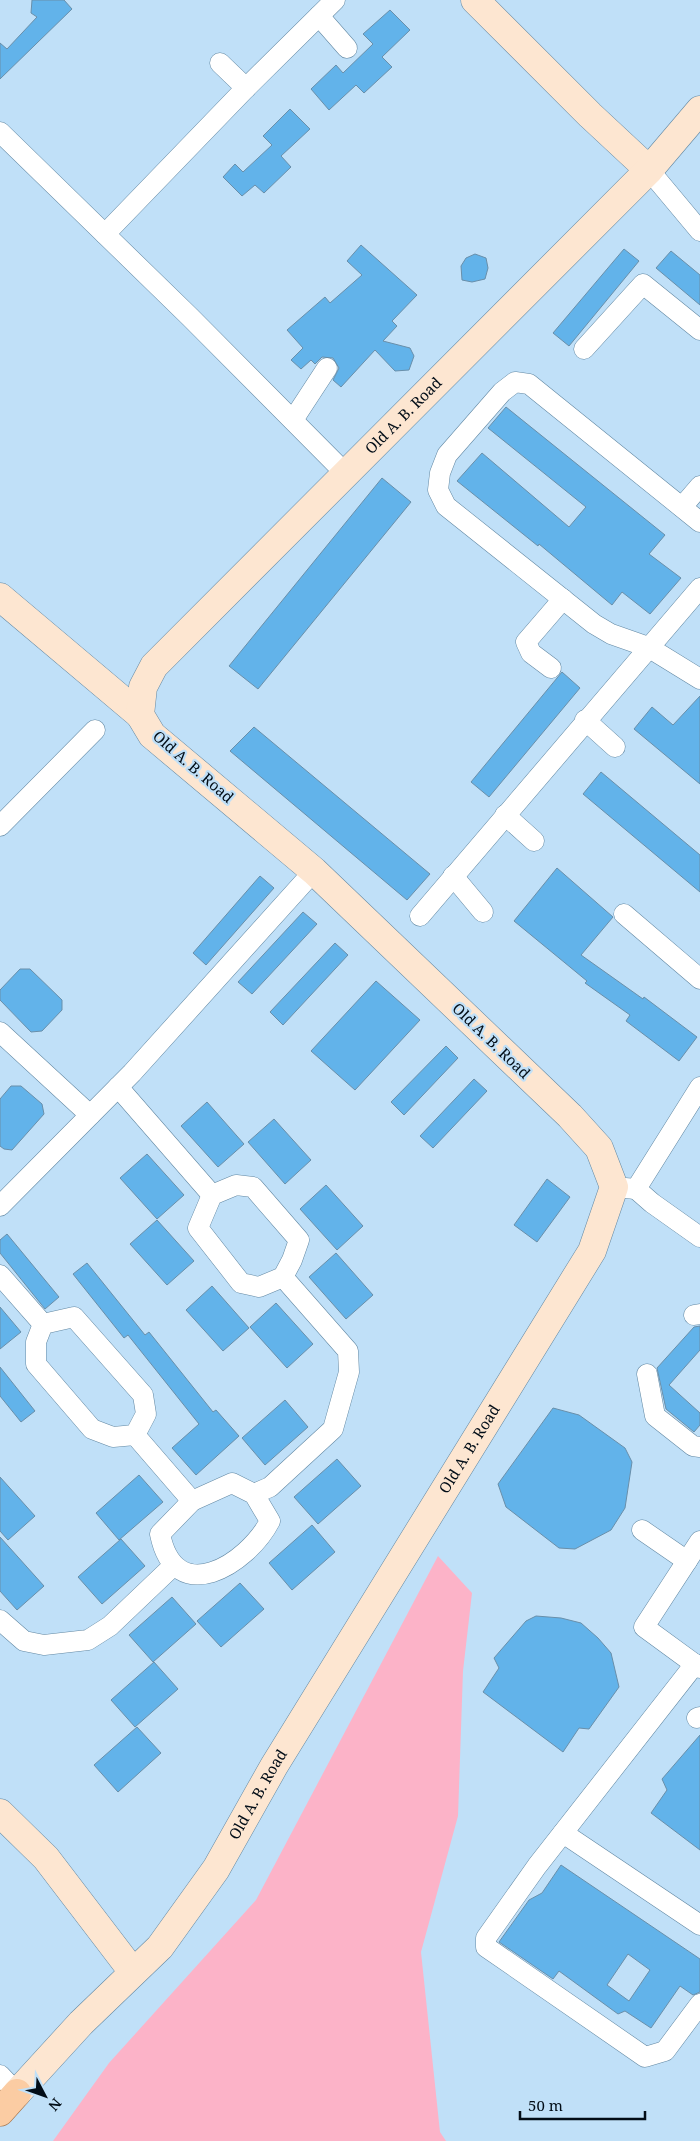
<svg xmlns="http://www.w3.org/2000/svg" width="700" height="2141" font-family="'Noto Serif',serif">
<rect width="100%" height="100%" fill="#c0e0f8"/>
<path fill="#fcb3c8" d="M438,1556L472,1593L463,1671L458,1816L421,1952L440,2132L446,2141H53L109,2063L256,1900Z"/>
<g fill="#62b3ea" stroke="#698faa" fill-rule="evenodd">
<path d="M32,0H64L72,9L0,79V43L7,49L37,17L31,13Z"/>
<path d="M390,10L410,30L382,57L392,67L364,93L356,85L329,110L311,89L336,65L343,73L373,44L363,34Z"/>
<path d="M290,109L310,129L281,156L291,167L264,193L255,185L242,196L223,177L235,164L243,172L272,145L263,136Z"/>
<path d="M361,245L417,295L392,321L397,326L383,341L410,348L414,356L409,370L395,371L375,350L341,387L333,380L339,368L333,358L322,357L315,364L311,360L301,369L291,360L303,348L287,330L325,297L330,303L362,275L347,261Z"/>
<path d="M624,249L639,261L569,346L553,333Z"/>
<path d="M671,251L700,275V305L656,268Z"/>
<path d="M475,254L486,258L488,268L485,279L472,282L462,280L461,266L466,258Z"/>
<path d="M506,407L665,535L649,554L681,578L650,614L622,592L612,605L539,544L538,546L457,481L482,453L569,527L586,507L488,428Z"/>
<path d="M382,478L411,502L258,689L229,666Z"/>
<path d="M562,672L580,688L489,797L471,782Z"/>
<path d="M700,696V784L634,729L652,707L673,725Z"/>
<path d="M254,727L430,874L407,900L230,751Z"/>
<path d="M601,772L700,855V892L583,794Z"/>
<path d="M557,868L613,917L581,955L643,999L644,997L697,1037L679,1061L626,1021L630,1015L585,983L587,981L514,921Z"/>
<path d="M260,876L274,888L206,965L193,953Z"/>
<path d="M303,912L317,924L252,994L238,982Z"/>
<path d="M335,943L348,955L283,1025L270,1012Z"/>
<path d="M20,969H30L62,1000V1010L42,1031L31,1032L0,1000V990Z"/>
<path d="M376,981L420,1020L355,1090L311,1051Z"/>
<path d="M446,1046L458,1058L404,1115L391,1102Z"/>
<path d="M474,1079L487,1091L433,1148L420,1136Z"/>
<path d="M11,1086H21L42,1104L44,1114L12,1150L4,1149L0,1146V1099Z"/>
<path d="M207,1102L244,1144L218,1167L181,1126Z"/>
<path d="M274,1119L311,1160L285,1184L248,1142Z"/>
<path d="M147,1154L184,1195L157,1219L120,1178Z"/>
<path d="M547,1179L570,1197L537,1242L514,1225Z"/>
<path d="M326,1185L363,1226L337,1250L300,1209Z"/>
<path d="M157,1220L194,1261L167,1285L130,1244Z"/>
<path d="M7,1234L59,1297L45,1309L0,1253V1240Z"/>
<path d="M336,1253L373,1295L346,1319L309,1277Z"/>
<path d="M87,1263L145,1335L149,1332L213,1412L216,1410L239,1436L196,1475L172,1448L199,1424L128,1335L124,1338L73,1274Z"/>
<path d="M212,1286L249,1328L223,1351L186,1310Z"/>
<path d="M276,1303L313,1344L287,1368L250,1327Z"/>
<path d="M0,1307L21,1332L0,1349Z"/>
<path d="M700,1326V1350L669,1385L700,1413V1425L694,1432L666,1409L657,1368L694,1327Z"/>
<path d="M0,1367L35,1411L21,1422L0,1396Z"/>
<path d="M285,1400L308,1427L265,1465L242,1438Z"/>
<path d="M553,1408L579,1415L625,1448L632,1462L625,1508L611,1530L575,1549L559,1548L506,1507L498,1484Z"/>
<path d="M337,1459L361,1486L318,1524L294,1497Z"/>
<path d="M139,1475L163,1502L119,1540L96,1513Z"/>
<path d="M0,1477L35,1516L8,1540L0,1531Z"/>
<path d="M312,1525L335,1552L292,1590L269,1563Z"/>
<path d="M0,1537L44,1586L17,1610L0,1591Z"/>
<path d="M121,1539L145,1566L102,1604L78,1577Z"/>
<path d="M240,1583L264,1609L221,1647L197,1621Z"/>
<path d="M172,1597L196,1624L153,1662L129,1635Z"/>
<path d="M536,1616L561,1618L581,1623L598,1638L611,1653L619,1687L589,1729L579,1728L563,1752L483,1692L499,1668L494,1658L526,1621Z"/>
<path d="M154,1662L178,1689L135,1727L111,1700Z"/>
<path d="M137,1727L161,1753L118,1792L94,1765Z"/>
<path d="M700,1735V1850L651,1813L667,1790L662,1779Z"/>
<path d="M561,1865L700,1959V1992L693,1995L680,1986L651,2028L625,2011L618,2014L559,1971L553,1979L499,1942L529,1900L542,1893ZM628,1954L650,1970L629,2001L607,1985Z"/>
</g>
<g fill="none" stroke-linecap="round" stroke-linejoin="round">
<defs>
<g id="street">
<path d="M319,16L347,48"/>
<path d="M220,63L246,88"/>
<path d="M0,132L190,317L346,474"/>
<path d="M649,170L700,231"/>
<path d="M105,234L246,88L335,0"/>
<path d="M584,349L643,284L700,330"/>
<path d="M293,420L327,368"/>
<path d="M682,507L700,486"/>
<path d="M700,522L529,384L515,382L502,392L447,455L440,473L438,490L446,506L594,624L611,634L648,647L700,679"/>
<path d="M551,668L531,653L526,642L563,599"/>
<path d="M585,720L615,747"/>
<path d="M505,815L534,841"/>
<path d="M0,826L95,730"/>
<path d="M453,876L483,912"/>
<path d="M624,914L700,979"/>
<path d="M420,916L700,588"/>
<path d="M0,1032L90,1115"/>
<path d="M118,1087L212,1195"/>
<path d="M236,1185L253,1187L299,1240L292,1260L283,1277L259,1287L241,1283L198,1228L212,1195Z"/>
<path d="M614,1187L636,1189L700,1087"/>
<path d="M636,1189L652,1203L700,1237"/>
<path d="M0,1206L132,1073L314,871"/>
<path d="M0,1275L43,1324"/>
<path d="M694,1315L700,1314"/>
<path d="M74,1317L143,1395L146,1414L135,1435L113,1437L92,1429L36,1364V1342L43,1324Z"/>
<path d="M647,1374L655,1416L693,1446L700,1447"/>
<path d="M135,1435L192,1501"/>
<path d="M232,1483L254,1494L270,1521C247,1565 175,1609 160,1534L192,1501Z"/>
<path d="M254,1494L270,1487L333,1429L349,1372L348,1351L283,1277"/>
<path d="M642,1530L687,1561"/>
<path d="M700,1541L644,1627L700,1668"/>
<path d="M0,1620L24,1641L44,1645L88,1640L110,1626L173,1566"/>
<path d="M695,1664L537,1866L486,1938V1947L645,2057L665,2051L700,2004"/>
<path d="M697,1718L700,1717"/>
<path d="M563,1833L700,1925"/>
<path d="M0,2075L17,2093"/>
</g>
<g id="secondary">
<path d="M475,0L590,115L649,170"/>
<path d="M0,597L140,715"/>
<path d="M0,1813L46,1858L133,1972"/>
<path id="s1" d="M17,2093L81,2023L160,1947L216,1869L274,1766L592,1251L614,1187L599,1148L570,1116L314,871L152,735L140,715L143,687L154,666L649,170L700,110"/>
</g>
<path id="primary" d="M0,2112L17,2093"/>
</defs>
<use href="#street" stroke="#6288a3" stroke-width="21"/>
<use href="#secondary" stroke="#6288a3" stroke-width="29"/>
<use href="#primary" stroke="#a3734a" stroke-width="29"/>
<use href="#street" stroke="#fff" stroke-width="20"/>
<use href="#secondary" stroke="#fde6d1" stroke-width="28"/>
<use href="#primary" stroke="#fbcca3" stroke-width="28"/>
</g>
<g text-anchor="middle" stroke-width="4.5" stroke-linejoin="round" paint-order="stroke">
<g font-size="15" fill="#020d17" stroke="#c0e0f8">
<text dy="5" stroke="none"><textPath href="#s1" startOffset="2171">Old A. B. Road</textPath></text>
<text transform="translate(193 767) rotate(41)" y="5">Old A. B. Road</text>
<text transform="translate(491 1041) rotate(44)" y="5">Old A. B. Road</text>
<text dy="5" stroke="none"><textPath href="#s1" startOffset="791">Old A. B. Road</textPath></text>
<text dy="5" stroke="none"><textPath href="#s1" startOffset="386">Old A. B. Road</textPath></text>
</g>
</g>
<g transform="translate(45 2096) rotate(131)" stroke="#c0e0f8" stroke-width="4" paint-order="stroke">
<path d="M0-4L9 19L0 12L-9 19Z" fill="#020d17"/>
<text y="-8" font-size="14" font-weight="bold" text-anchor="middle" fill="#020d17">N</text>
</g>
<path d="M520 2111v8h125v-8" fill="none" stroke="#020d17" stroke-width="2.5"/>
<text x="528" y="2111" font-size="15" fill="#020d17" stroke="#c0e0f8" stroke-width="4" paint-order="stroke">50 m</text>
</svg>
